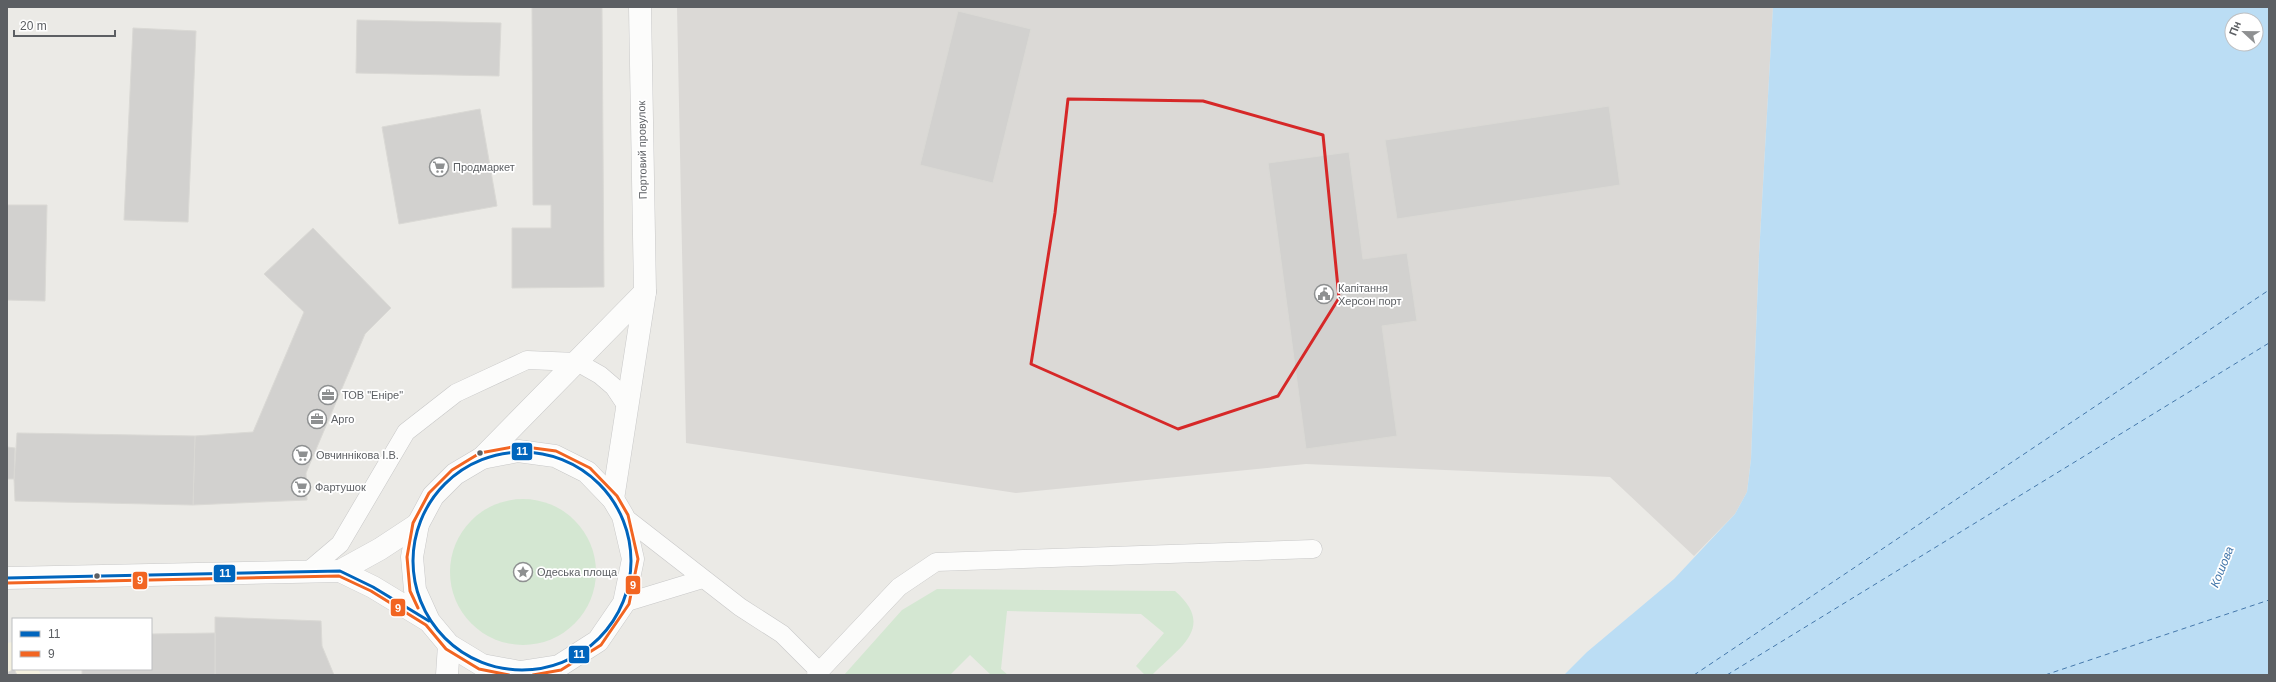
<svg xmlns="http://www.w3.org/2000/svg" width="2276" height="682" font-family="Helvetica,sans-serif">
<rect width="100%" height="100%" fill="#ebeae6"/>
<path fill="#f4f0df" d="M13,642V669H38L41,675H7V643Z"/>
<path fill="#dbd9d6" d="M677,7H1773L1759,255L1751,459L1747,492L1735,514L1694,556L1610,477L1306,464L1016,493L686,443Z"/>
<g fill="#d4e7d2">
<circle cx="523" cy="572" r="73"/>
<path d="M937,589L1175,591C1216,627 1180,647 1152,675H1145L1136,666L1164,633L1141,614L1007,611L1001,669L1008,675H991L970,655L950,675H844L902,610Z"/>
</g>
<path fill="#bbddf4" fill-rule="evenodd" d="M1773,7H2269V675H1564L1587,652L1674,579L1735,514L1747,492L1751,459L1759,255ZM2232,20H2256V44H2232Z"/>
<g fill="none" stroke-linecap="round" stroke-linejoin="round">
<g stroke="#4578ab" stroke-width="1" stroke-dasharray="5 4" stroke-linecap="butt">
<path d="M1694,675L2269,290"/>
<path d="M1727,675L2269,343"/>
<path d="M2045,675L2269,600"/>
</g>
</g>
<g fill="#d2d1cf" stroke="#dad9d5">
<path d="M532,7H602L604,287L512,288V228H551V205H533Z"/>
<path d="M958,11L1031,29L993,183L920,165Z"/>
<path d="M357,20L501,23L499,76L356,73Z"/>
<path d="M133,28L196,31L188,222L124,220Z"/>
<path d="M1609,106L1620,185L1397,219L1385,140Z"/>
<path d="M480,109L497,206L399,224L382,127Z"/>
<path d="M1349,152L1363,259L1407,253L1417,321L1382,326L1397,436L1306,449L1268,163Z"/>
<path d="M7,205H47L45,301L7,300Z"/>
<path d="M313,228L391,308L365,334L306,473L307,500L193,505L195,436L253,432L304,312L264,274Z"/>
<path d="M17,433L195,436L193,505L15,501L14,479Z"/>
<path d="M7,447L15,448L14,479H7Z"/>
<path d="M215,617L321,621L322,646L334,675H215Z"/>
<path d="M215,633V675H82V669H151V634Z"/>
<path d="M14,669L17,675H7V673Z"/>
</g>
<g fill="none" stroke-linecap="round" stroke-linejoin="round">
<defs>
<g id="service">
<path d="M623,516L740,607L782,634L819,671"/>
<path d="M307,572L340,544L406,432L456,393L527,360L577,362L600,375L614,387L628,408"/>
<path d="M624,603L703,579"/>
<path d="M816,675L899,587L936,562L1313,549"/>
</g>
<g id="minor">
<path d="M482,458L645,292"/>
<path d="M613,499L645,292L640,7"/>
<path d="M447,675L449,645"/>
</g>
<g id="tertiary">
<path d="M340,571L380,549L418,524"/>
<path d="M7,578L340,571L373,587L429,621L449,645L482,665L520,672L559,666L598,641L624,603L633,559L623,516L613,499L587,472L555,456L518,451L482,458L455,474L433,496L418,524L412,557L415,590L429,621"/>
</g>
</defs>
<use href="#service" stroke="#c8c8c8" stroke-width="19"/>
<use href="#minor" stroke="#c8c8c8" stroke-width="23"/>
<use href="#tertiary" stroke="#c8c8c8" stroke-width="23"/>
<use href="#service" stroke="#fcfcfb" stroke-width="18"/>
<use href="#minor" stroke="#fcfcfb" stroke-width="22"/>
<use href="#tertiary" stroke="#fcfcfb" stroke-width="22"/>
<defs>
<g id="bus-1">
<circle cx="522" cy="561" r="109"/>
<path d="M7,578L340,571L373,587L429,621"/>
</g>
<g id="bus-2">
<path d="M7,583L339,576L371,591L426,625L446,649L479,669L509,675"/>
<path d="M418,608L410,591L407,557L413,523L429,493L452,470L480,453L518,446L556,451L590,468L617,496L628,515L638,559L629,604L601,645L561,670L533,675"/>
</g>
</defs>
<use href="#bus-1" stroke="#fff" stroke-width="6"/>
<use href="#bus-2" stroke="#fff" stroke-width="6"/>
<use href="#bus-1" stroke="#0065bd" stroke-width="3"/>
<use href="#bus-2" stroke="#f26522" stroke-width="3"/>
</g>
<path fill="none" stroke="#d62828" stroke-width="3" stroke-linejoin="round" d="M1068,99L1203,101L1323,135L1339,298L1278,396L1178,429L1031,364L1055,213Z"/>
<defs>
<symbol id="supermarket-ring" viewBox="-11 -11 22 22"><circle r="9.5" fill="#fff" stroke="#8e9091" stroke-width="1.5"/><path d="M-6-5.5h2.5l.6 2H6L4.5 2H-2.5L-4.4-4H-6ZM-1.5 3.2a1.3 1.3 0 1 0 .1 0ZM3 3.2a1.3 1.3 0 1 0 .1 0Z" fill="#8e9091"/></symbol>
<symbol id="civic-ring" viewBox="-11 -11 22 22"><circle r="9.5" fill="#fff" stroke="#8e9091" stroke-width="1.5"/><path d="M-.6-6.5H3V-4.5H.6V-3L4-1V1h2V6H-6V1h2V-1L-.6-3ZM-1.2 2.5V6h2.4V2.5Z" fill="#8e9091"/></symbol>
<symbol id="office-ring" viewBox="-11 -11 22 22"><circle r="9.5" fill="#fff" stroke="#8e9091" stroke-width="1.5"/><path d="M-6-3h4V-5.5h4V-3h4V5H-6ZM-1-4.5V-3h2v-1.5ZM-6 0V1H6V0Z" fill="#8e9091"/></symbol>
<symbol id="sight-ring" viewBox="-11 -11 22 22"><circle r="9.5" fill="#fff" stroke="#8e9091" stroke-width="1.5"/><path d="M0-6L1.8-2.2L6-1.7L2.9 1.2L3.7 5.4L0 3.3L-3.7 5.4L-2.9 1.2L-6-1.7L-1.8-2.2Z" fill="#8e9091"/></symbol>
</defs>
<g fill-rule="evenodd">
<use href="#supermarket-ring" x="428" y="156" width="22" height="22"/>
<use href="#civic-ring" x="1313" y="283" width="22" height="22"/>
<use href="#office-ring" x="317" y="384" width="22" height="22"/>
<use href="#office-ring" x="306" y="408" width="22" height="22"/>
<use href="#supermarket-ring" x="291" y="444" width="22" height="22"/>
<use href="#supermarket-ring" x="290" y="476" width="22" height="22"/>
<use href="#sight-ring" x="512" y="561" width="22" height="22"/>
</g>
<g fill="#5c5f63" stroke="#fff" stroke-width="1.5">
<circle cx="480" cy="453" r="3.5"/>
<circle cx="97" cy="576" r="3.5"/>
</g>
<g text-anchor="middle" stroke-width="3.5" stroke-linejoin="round" paint-order="stroke">
<g font-size="11" fill="#5c5f63" stroke="#fff">
<text transform="translate(642 150) rotate(-91)" y="4">Портовий провулок</text>
</g>
<g font-size="11" fill="#5c5f63" stroke="#fff" text-anchor="start">
<text x="453" y="171">Продмаркет</text>
<text x="1338" y="292">Капітання<tspan x="1338" dy="13">Херсон порт</tspan></text>
<text x="342" y="399">ТОВ "Еніре"</text>
<text x="331" y="423">Арго</text>
<text x="316" y="459">Овчиннікова І.В.</text>
<text x="315" y="491">Фартушок</text>
<text x="537" y="576">Одеська площа</text>
</g>
<g font-size="12" font-style="italic" fill="#4578ab" stroke="#fff">
<text transform="translate(2222 567) rotate(-68)" y="4">Кошова</text>
</g>
</g>
<g stroke="#fff" stroke-width="1.5">
<rect x="511" y="442" width="22" height="19" rx="4" fill="#0065bd"/>
<rect x="213" y="564" width="23" height="19" rx="4" fill="#0065bd"/>
<rect x="132" y="571" width="16" height="19" rx="4" fill="#f26522"/>
<rect x="625" y="575" width="16" height="20" rx="4" fill="#f26522"/>
<rect x="390" y="598" width="16" height="19" rx="4" fill="#f26522"/>
<rect x="568" y="645" width="22" height="19" rx="4" fill="#0065bd"/>
</g>
<g font-size="11" text-anchor="middle" font-weight="bold" fill="#fff">
<text x="522" y="455">11</text>
<text x="225" y="577">11</text>
<text x="140" y="584">9</text>
<text x="633" y="589">9</text>
<text x="398" y="612">9</text>
<text x="579" y="658">11</text>
</g>
<rect width="2276" height="682" fill="none" stroke="#5c5f63" stroke-width="16"/>
<rect x="12" y="618" width="140" height="52" fill="#ffffff" stroke="#bebfc1"/>
<rect x="20" y="631" width="20" height="6" fill="#0065bd" stroke="#bebfc1"/>
<text x="48" y="638" font-size="12" fill="#5c5f63">11</text>
<rect x="20" y="651" width="20" height="6" fill="#f26522" stroke="#bebfc1"/>
<text x="48" y="658" font-size="12" fill="#5c5f63">9</text>
<g transform="translate(2244 32) rotate(292)"><circle r="19" fill="#ffffff" stroke="#bebfc1"/>
<path d="M0-3L7 15L0 10L-7 15Z" fill="#8e9091"/>
<text y="-6" font-size="11" font-weight="bold" text-anchor="middle" fill="#5c5f63">Пн</text>
</g>
<path d="M14 30v6h101v-6" fill="none" stroke="#5c5f63" stroke-width="2"/>
<text x="20" y="30" font-size="12" fill="#5c5f63" stroke="#ffffff" stroke-width="3" paint-order="stroke">20 m</text>
</svg>
